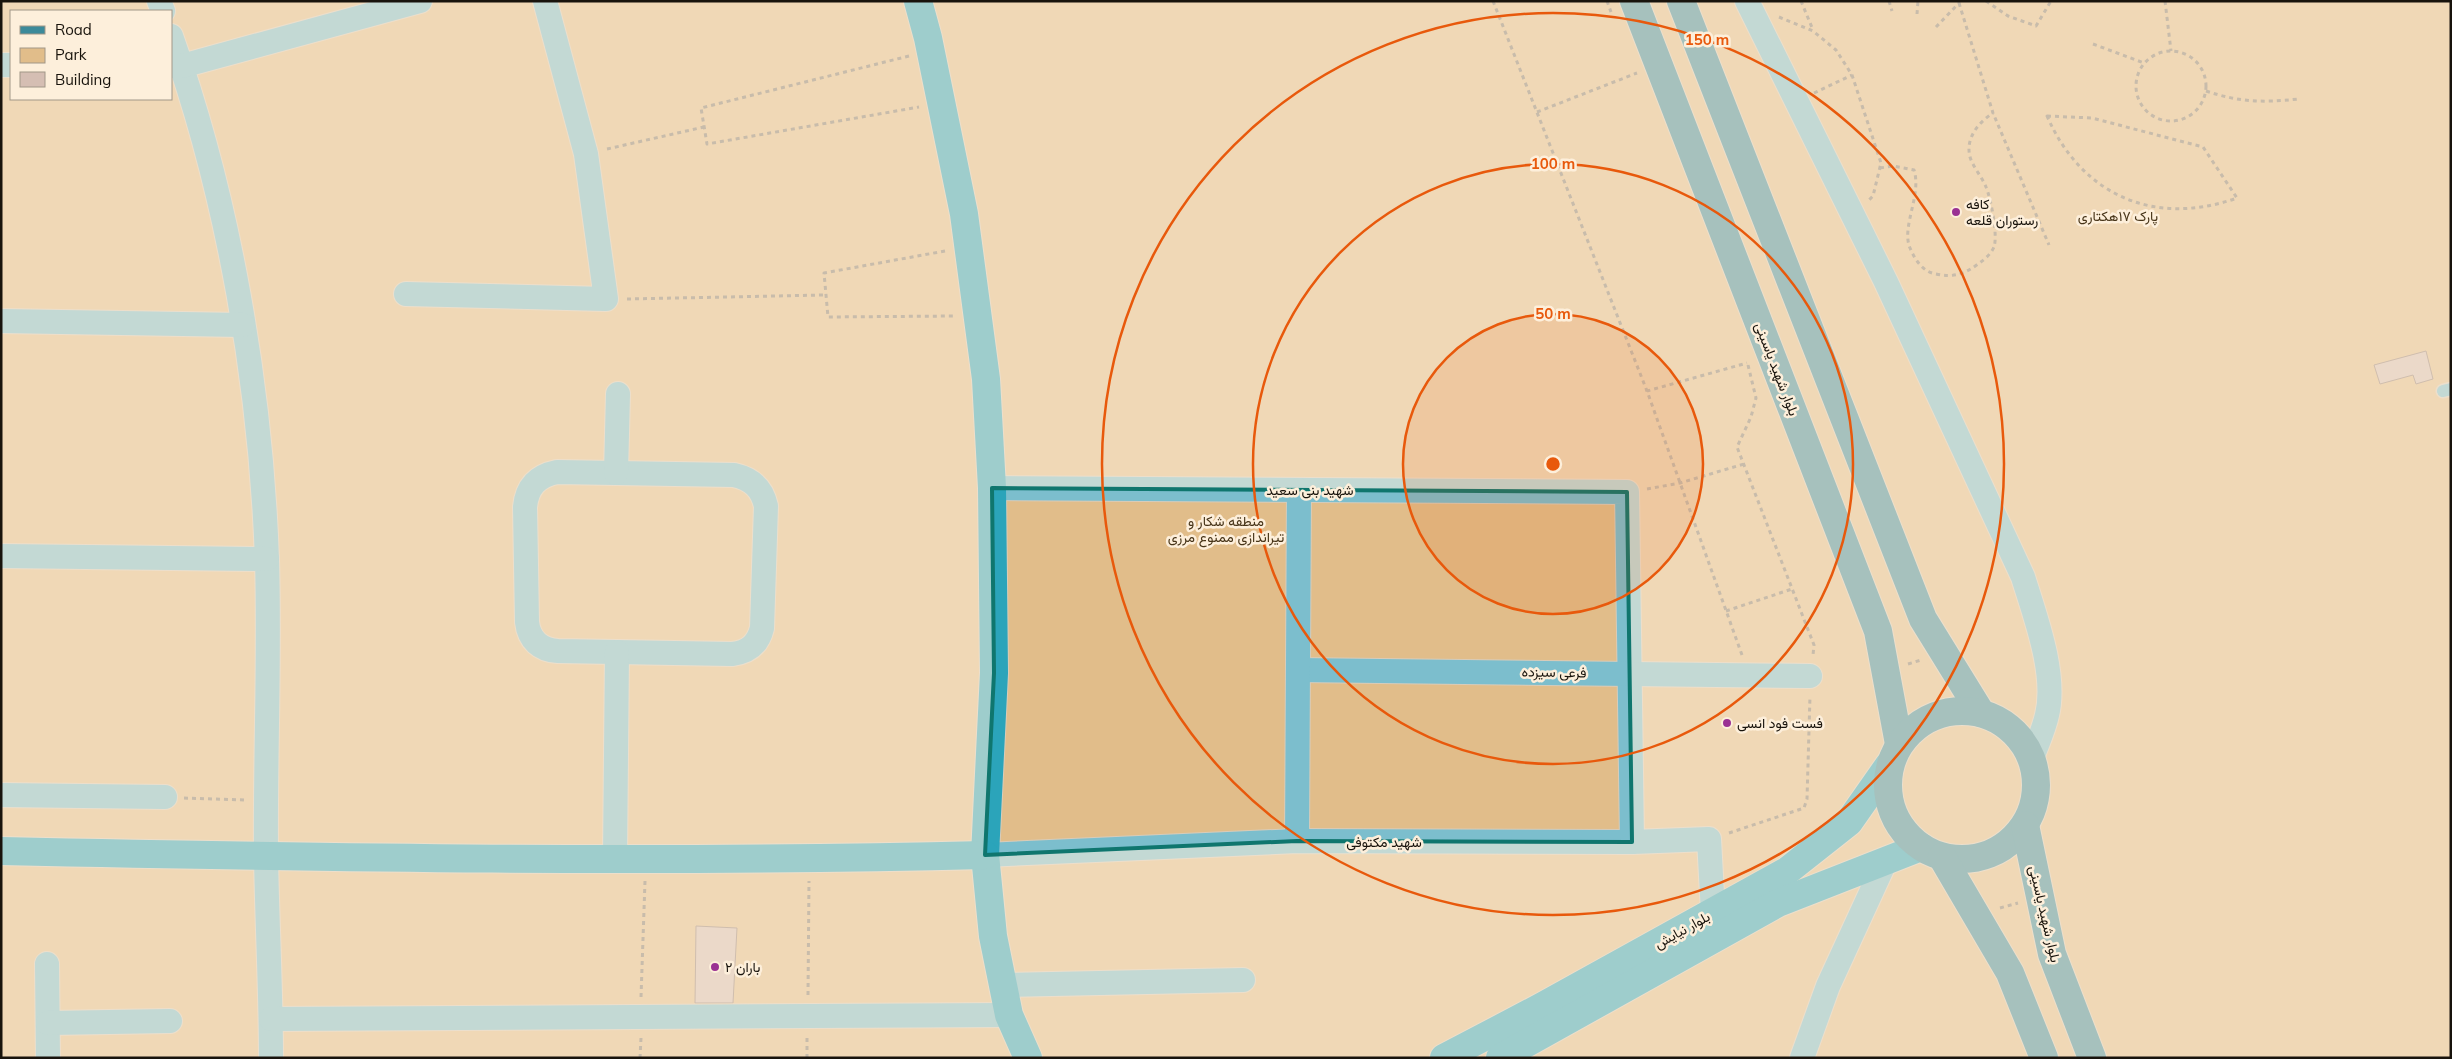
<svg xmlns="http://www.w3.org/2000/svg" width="2452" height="1059" font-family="Mulish,Vazirmatn,sans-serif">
<rect width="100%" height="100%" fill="#fdefdb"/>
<path fill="#e1bd8a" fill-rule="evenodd" d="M1,1H2451V1058H1ZM11,11H171V99H11Z"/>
<g fill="#d5beb3" stroke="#988378">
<path d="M2426,351L2433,379L2416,384L2413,375L2380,384L2374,365Z"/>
<path d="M696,926L737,928L733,1003H695Z"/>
</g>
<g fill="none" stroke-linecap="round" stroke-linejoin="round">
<defs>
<path id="lane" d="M2443,391L2451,389"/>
<g id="street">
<path d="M159,1L163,11"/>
<path d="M1747,1L1886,282L2023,577C2035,616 2057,674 2047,715C2044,729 2037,744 2032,758"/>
<path d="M171,36C229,199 261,387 267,560C270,658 265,757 266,855C267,923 271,990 271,1058"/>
<path d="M1,65H11"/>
<path d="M171,66H182L420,1"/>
<path d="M406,294L606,299L586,154L545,1"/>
<path d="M1,321L243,325"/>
<path d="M557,472L734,475C752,479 762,488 766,506L762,628C758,644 749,652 732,654L558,651C540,650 529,640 527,622L525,507C527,487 537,476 557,472Z"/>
<path d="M616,473L618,394"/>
<path d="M992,488L1627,492L1632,842"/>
<path d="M1,556L267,559"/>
<path d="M1298,670L1810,676"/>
<path d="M1,795L165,797"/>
<path d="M1297,841L1299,490"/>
<path d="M985,855L1297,841L1632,842L1709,839L1713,913"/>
<path d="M615,858L617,652"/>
<path d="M47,964L48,1058"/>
<path d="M1003,985L1243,980"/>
<path d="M271,1019L1009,1015"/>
<path d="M48,1023L170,1021"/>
<path d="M1802,1058L1828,986L1886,860"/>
</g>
<g id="secondary">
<path d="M918,1L928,38L964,214L986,379L992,488L994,673L985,855L993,936L1009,1015L1028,1058"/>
<path d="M1,851C329,858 657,863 985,855"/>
<path d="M1444,1058L1543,1006L1787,871L1849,822L1889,765"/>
<path d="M1500,1058L1778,903L1921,847"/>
</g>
<g id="primary">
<path d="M1634,1L1878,631L1899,744"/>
<path d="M1681,1L1923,619L1981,713"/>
<circle cx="1962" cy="785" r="74"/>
<path d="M2025,825L2052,954L2092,1058"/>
<path d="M1942,857L2010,973L2044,1058"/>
</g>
</defs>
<use href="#lane" stroke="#d8ccba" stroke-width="15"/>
<use href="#street" stroke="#d8ccba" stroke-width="26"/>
<use href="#secondary" stroke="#d8ccba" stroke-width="30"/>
<use href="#primary" stroke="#d8ccba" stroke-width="30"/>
<g stroke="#877e71" stroke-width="3" stroke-dasharray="4 4" stroke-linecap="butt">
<path d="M1493,1L1647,391"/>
<path d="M1607,1L1611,12"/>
<path d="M1801,1L1813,30"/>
<path d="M1889,1L1892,11"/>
<path d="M1986,1L2008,16L2036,26L2051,1"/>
<path d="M2165,1L2171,51"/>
<path d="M1959,3L1993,113L2049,245"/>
<path d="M1917,14L1918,1"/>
<path d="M1779,17L1813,31L1836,50L1852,75L1881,163L1873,196L1869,200"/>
<path d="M1936,27L1960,2"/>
<path d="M2093,44L2144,63"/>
<circle cx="2171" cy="86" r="35"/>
<path d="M909,56L701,108L707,144L919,107"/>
<path d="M2206,91C2239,102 2263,103 2298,99"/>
<path d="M1814,93L1852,75"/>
<path d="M1537,112L1637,73"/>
<path d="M2047,116L2092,118L2203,147L2237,198C2155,227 2082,196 2047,116Z"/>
<path d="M607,149L704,127"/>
<path d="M1880,168L1893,166L1914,170C1922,195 1901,227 1910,248C1915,260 1923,272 1936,274C1953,278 1965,274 1978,264C1984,260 1991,254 1994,247C1998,235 1991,199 1986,187C1982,177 1973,167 1970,157C1965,138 1979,122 1993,113"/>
<path d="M945,251L824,273L828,317L955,316"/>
<path d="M627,299L825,295"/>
<path d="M1748,365L1756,398L1751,417L1737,447L1814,645L1813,655"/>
<path d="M1647,489L1680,483L1744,464"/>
<path d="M1726,611L1792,589"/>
<path d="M1742,655L1647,391L1747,363"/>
<path d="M1908,664L1921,660"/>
<path d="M184,798L245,800"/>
<path d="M1729,833L1804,808L1807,799L1810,696"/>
<path d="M2000,908L2018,903"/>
<path d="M808,995L809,881"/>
<path d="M641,997L645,881"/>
<path d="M640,1058L641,1038"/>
<path d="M807,1058V1036"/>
</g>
<use href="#lane" stroke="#7cbecd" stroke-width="12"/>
<use href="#street" stroke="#7cbecd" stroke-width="24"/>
<use href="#secondary" stroke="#2ba4ba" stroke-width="28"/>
<use href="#primary" stroke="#3c8a9a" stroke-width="28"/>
</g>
<path d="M0 0H2452V1059H0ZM992,488L1627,492L1632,842L1297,841L985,855L994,673Z" fill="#fdefdb" fill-opacity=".55" fill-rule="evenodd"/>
<path fill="none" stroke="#0f766e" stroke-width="4" stroke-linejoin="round" d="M992,488L1627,492L1632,842L1297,841L985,855L994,673Z"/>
<circle cx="1553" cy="464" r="150" fill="#e8590c" fill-opacity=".12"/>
<g fill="none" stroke="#e8590c" stroke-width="2.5">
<circle cx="1553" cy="464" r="150"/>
<circle cx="1553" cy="464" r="300"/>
<circle cx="1553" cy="464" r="451"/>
</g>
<g fill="#9a3193" stroke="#fdefdb" stroke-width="2">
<circle cx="1956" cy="212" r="5"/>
<circle cx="1727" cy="723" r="5"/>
<circle cx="715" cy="967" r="5"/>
</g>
<g text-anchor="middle" stroke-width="5" stroke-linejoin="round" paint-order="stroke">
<g font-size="14" fill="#18130c" stroke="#fdefdb" text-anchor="start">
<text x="1966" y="209">کافه<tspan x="1966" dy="16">رستوران قلعه</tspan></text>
<text x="1737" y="728">فست فود انسی</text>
<text x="725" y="972">باران ۲</text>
</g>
<g font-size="14" fill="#473418" stroke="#fdefdb">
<text x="2118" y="221">پارک ۱۷هکتاری</text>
<text x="1226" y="526">منطقه شکار و<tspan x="1226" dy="16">تیراندازی ممنوع مرزی</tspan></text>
</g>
<g font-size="14" fill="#18130c" stroke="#fdefdb">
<text transform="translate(1777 369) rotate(69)" y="5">بلوار شهید یاسینی</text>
<text x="1310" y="495">شهید بنی سعید</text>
<text transform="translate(1554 672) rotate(1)" y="5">فرعی سیزده</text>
<text x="1384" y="847">شهید مکتوفی</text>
<text transform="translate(2045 914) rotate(77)" y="5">بلوار شهید یاسینی</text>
<text transform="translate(1682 930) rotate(-29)" y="5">بلوار نیایش</text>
</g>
</g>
<circle cx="1553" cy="464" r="8" fill="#e8590c" stroke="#fdefdb" stroke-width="2.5"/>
<g font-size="15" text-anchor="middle" font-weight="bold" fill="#e8590c" stroke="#fdefdb" stroke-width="5" stroke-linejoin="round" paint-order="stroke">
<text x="1707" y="45">150 m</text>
<text x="1553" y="169">100 m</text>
<text x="1553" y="319">50 m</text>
</g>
<rect width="2452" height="1059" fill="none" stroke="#18130c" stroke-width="5"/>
<rect x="10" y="10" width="162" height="90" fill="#fdefdb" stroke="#a19788"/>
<rect x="20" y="26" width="25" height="8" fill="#3c8a9a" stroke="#a19788"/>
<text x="55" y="35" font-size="15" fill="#18130c">Road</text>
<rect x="20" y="48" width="25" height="15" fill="#e1bd8a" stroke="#a19788"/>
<text x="55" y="60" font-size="15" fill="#18130c">Park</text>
<rect x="20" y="72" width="25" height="15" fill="#d5beb3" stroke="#a19788"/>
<text x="55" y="85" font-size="15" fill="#18130c">Building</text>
</svg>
